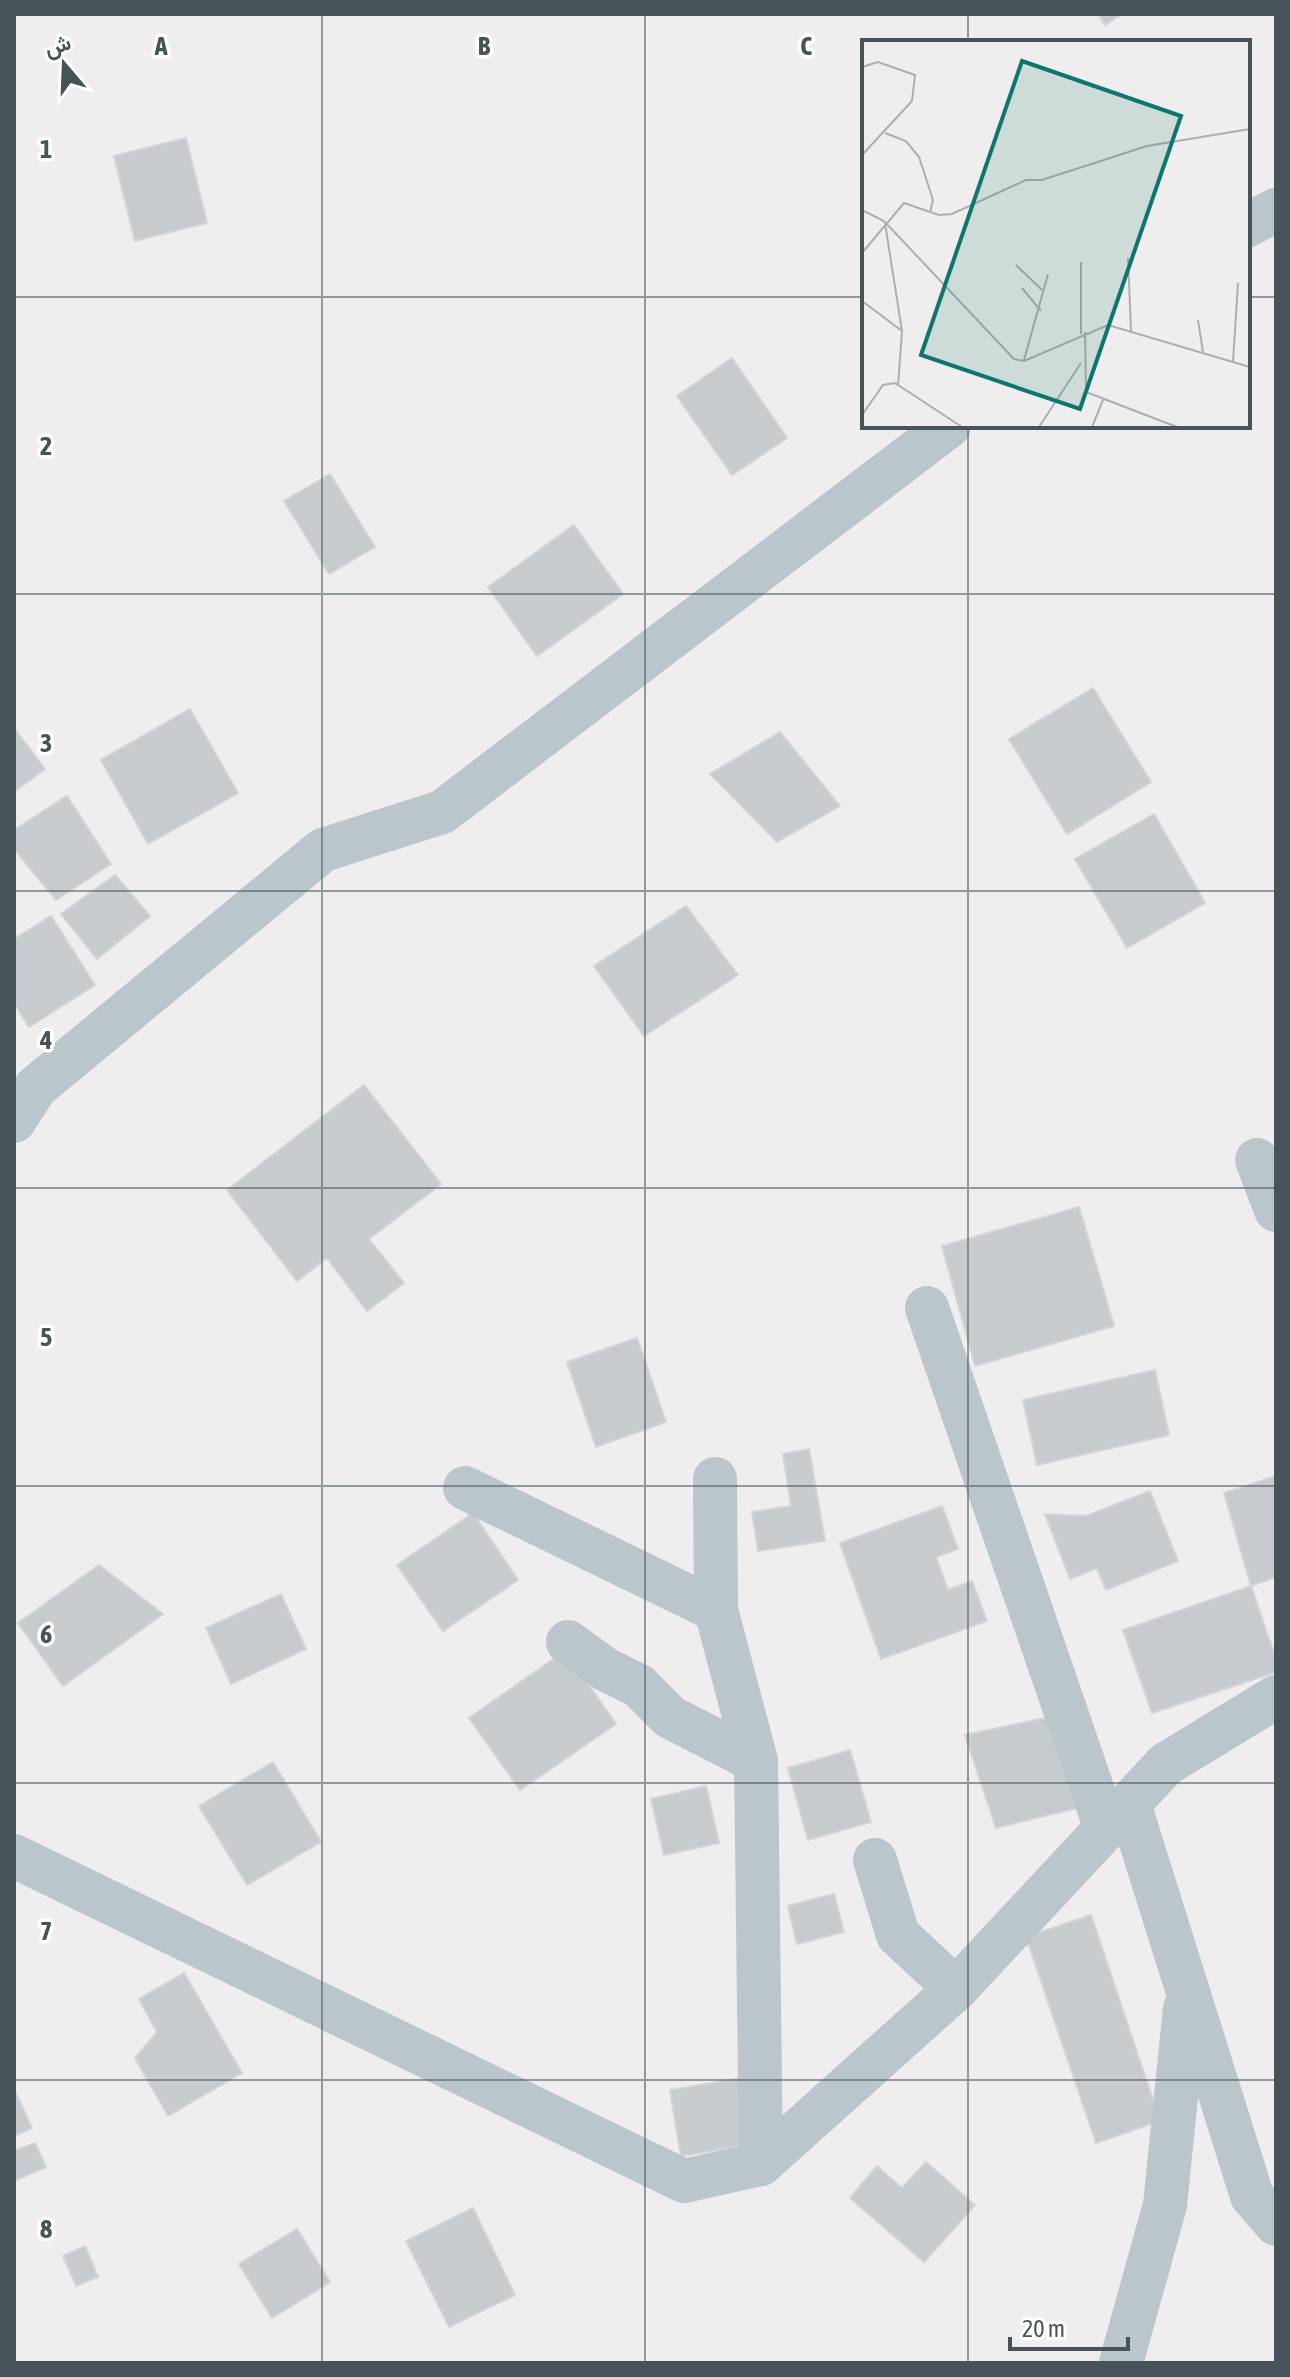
<svg xmlns="http://www.w3.org/2000/svg" width="1290" height="2377" font-family="'Asap Condensed',Vazirmatn,sans-serif">
<rect width="100%" height="100%" fill="#efeded"/>
<g fill="#c7cbce" stroke="#d1d4d8" stroke-width="2">
<path d="M1098,14H1122L1105,25Z"/>
<path d="M186,138L207,223L135,241L114,156Z"/>
<path d="M732,358L787,438L732,475L677,396Z"/>
<path d="M330,474L375,547L329,574L284,501Z"/>
<path d="M574,525L623,594L537,656L488,587Z"/>
<path d="M1093,688L1151,782L1067,834L1009,739Z"/>
<path d="M190,709L238,793L148,844L101,760Z"/>
<path d="M14,728L45,769L14,792Z"/>
<path d="M780,732L840,806L777,842L710,774Z"/>
<path d="M67,796L111,864L56,900L14,849V830Z"/>
<path d="M1154,814L1205,903L1127,948L1075,859Z"/>
<path d="M115,875L150,916L97,959L61,914Z"/>
<path d="M686,906L738,975L644,1036L594,966Z"/>
<path d="M51,916L95,985L29,1027L14,1003V939Z"/>
<path d="M364,1085L441,1184L369,1239L404,1283L367,1311L327,1258L297,1281L227,1190Z"/>
<path d="M1079,1207L1114,1326L975,1366L942,1246Z"/>
<path d="M637,1338L666,1422L596,1447L567,1362Z"/>
<path d="M1155,1370L1169,1435L1037,1465L1023,1400Z"/>
<path d="M809,1449L825,1541L758,1551L752,1512L791,1506L783,1454Z"/>
<path d="M1276,1476V1577L1251,1586L1224,1493Z"/>
<path d="M1150,1491L1178,1561L1106,1590L1097,1568L1070,1579L1045,1514L1086,1516Z"/>
<path d="M942,1506L958,1549L936,1557L948,1590L972,1581L987,1621L881,1659L840,1543Z"/>
<path d="M473,1513L518,1580L443,1631L397,1565Z"/>
<path d="M99,1565L163,1614L63,1686L18,1623Z"/>
<path d="M1251,1586L1276,1659V1672L1152,1713L1123,1630Z"/>
<path d="M281,1594L306,1649L231,1684L206,1628Z"/>
<path d="M565,1651L616,1724L520,1790L469,1718Z"/>
<path d="M1050,1717L1097,1803L996,1828L965,1735Z"/>
<path d="M850,1750L871,1822L808,1840L788,1768Z"/>
<path d="M273,1762L321,1842L247,1885L199,1806Z"/>
<path d="M706,1786L719,1843L664,1855L651,1799Z"/>
<path d="M834,1894L844,1932L797,1944L788,1906Z"/>
<path d="M1091,1915L1160,2121L1096,2143L1026,1937Z"/>
<path d="M184,1973L242,2073L168,2116L135,2058L157,2032L139,1999Z"/>
<path d="M742,2078L753,2144L681,2156L670,2090Z"/>
<path d="M14,2089L32,2128L14,2136Z"/>
<path d="M35,2143L46,2167L14,2181V2151Z"/>
<path d="M926,2162L975,2205L924,2262L850,2198L877,2166L902,2188Z"/>
<path d="M473,2208L515,2295L449,2327L406,2241Z"/>
<path d="M297,2229L330,2282L272,2318L239,2264Z"/>
<path d="M85,2246L98,2277L76,2286L63,2256Z"/>
</g>
<g fill="none" stroke-linecap="round" stroke-linejoin="round">
<g stroke="#bbc6cc" stroke-width="44">
<path d="M1248,225L1276,210"/>
<path d="M14,1121L36,1087L323,850L442,812L949,426"/>
<path d="M1257,1160L1276,1210"/>
<path d="M927,1308L1106,1829"/>
<path d="M715,1479L716,1610L756,1761L761,2164"/>
<path d="M465,1488L716,1610"/>
<path d="M568,1642L605,1669L639,1686L670,1717L756,1761"/>
<path d="M1129,1804L1252,2196L1276,2224"/>
<path d="M14,1856L684,2181L761,2164L956,1989L1166,1764L1276,1697"/>
<path d="M875,1860L898,1935L956,1989"/>
<path d="M1121,2363L1165,2205L1185,2008"/>
</g>
</g>
<path fill="none" stroke="#465359" stroke-width="2" stroke-opacity="0.55" d="M322,14V2363M645,14V2363M968,14V42M14,297H864M1248,297H1276M968,426V2363M14,594H1276M14,891H1276M14,1188H1276M14,1486H1276M14,1783H1276M14,2080H1276"/>
<g transform="translate(862 40)">
<rect width="388" height="388" fill="#efeded"/>
<path fill="none" stroke="#abafb2" stroke-width="2" d="M0,27L16,22L53,35L50,61L0,115M23,93L44,101L57,117L71,160L68,173M0,170L22,181L152,319L162,321L246,285L388,327M23,183L40,291L36,346M0,213L42,163L77,175L90,174L164,140H180L285,106L388,89M266,218L269,291M219,222V294M154,225L180,250M160,248L179,271M0,261L40,291M336,280L341,312M223,292L224,352L315,387M162,320L186,234M371,321L376,243M0,375L21,345L33,343L100,387M177,387L219,323M230,387L241,360"/>
<path fill="#0f766e" fill-opacity="0.15" stroke="#0f766e" stroke-width="4" d="M160,21L319,76L218,369L59,315Z"/>
<rect width="388" height="388" fill="none" stroke="#465359" stroke-width="4"/>
</g>
<g font-size="26" text-anchor="middle" font-weight="bold" fill="#465359" stroke="#fff" stroke-width="7" stroke-linejoin="round" paint-order="stroke">
<text x="161" y="55">A</text>
<text x="484" y="55">B</text>
<text x="806" y="55">C</text>
<text x="46" y="158">1</text>
<text x="46" y="455">2</text>
<text x="46" y="752">3</text>
<text x="46" y="1049">4</text>
<text x="46" y="1346">5</text>
<text x="46" y="1643">6</text>
<text x="46" y="1940">7</text>
<text x="46" y="2238">8</text>
</g>
<rect width="1290" height="2377" fill="none" stroke="#465359" stroke-width="32"/>
<g transform="translate(64 64) rotate(341)" stroke="#ffffff" stroke-width="6" paint-order="stroke">
<path d="M0-6L14 30L0 20L-14 30Z" fill="#465359"/>
<text y="-12" font-size="22" font-weight="bold" text-anchor="middle" fill="#465359">ش</text>
</g>
<path d="M1010 2337v12h118v-12" fill="none" stroke="#465359" stroke-width="4"/>
<text x="1022" y="2337" font-size="24" fill="#465359" stroke="#ffffff" stroke-width="6" paint-order="stroke">20 m</text>
</svg>
